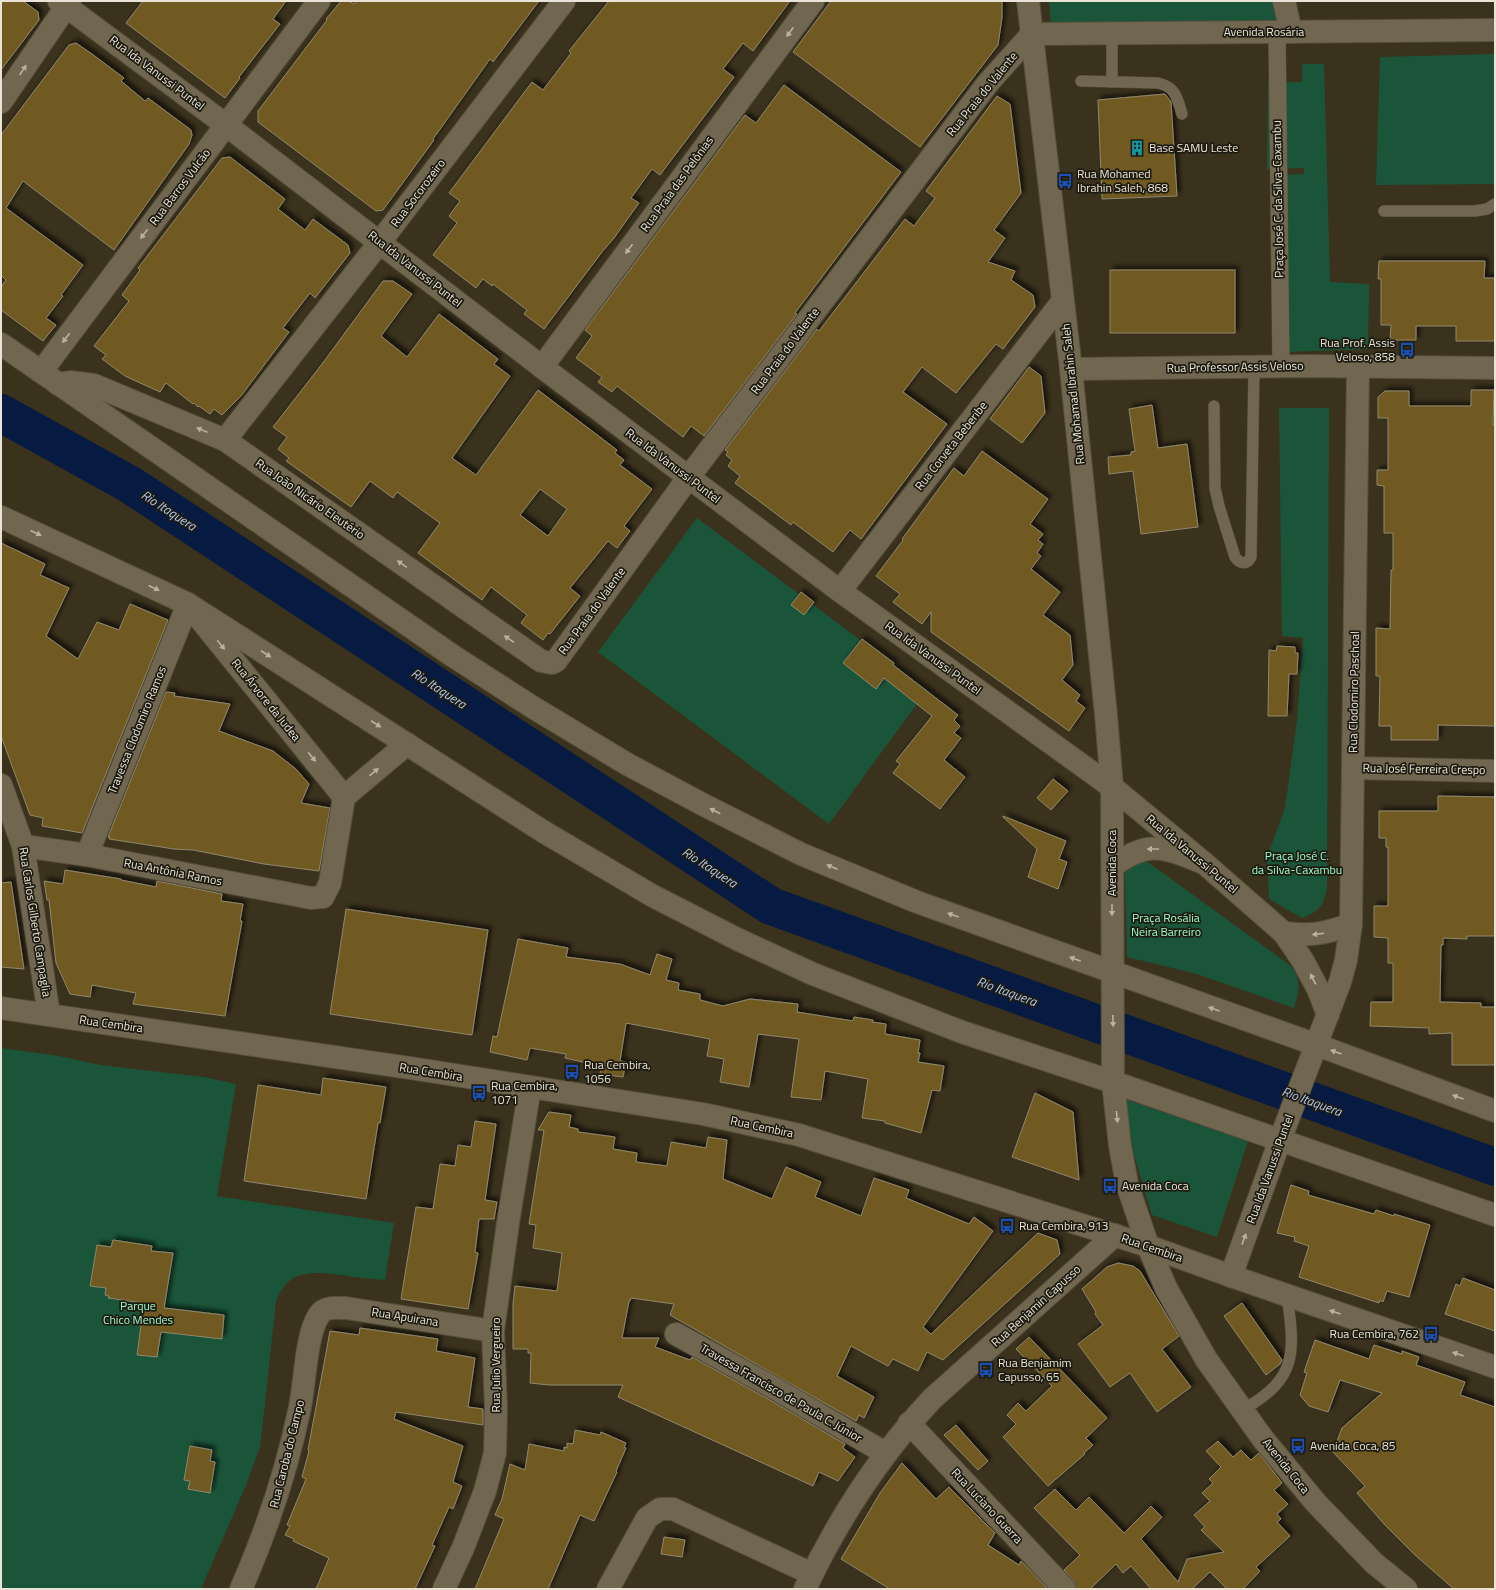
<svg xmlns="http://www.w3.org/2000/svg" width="1496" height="1590" font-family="'Titillium Web',sans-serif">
<defs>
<filter id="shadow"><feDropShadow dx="3.5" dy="-3.5" stdDeviation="2" flood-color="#0009"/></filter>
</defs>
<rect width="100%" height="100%" fill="#3b321d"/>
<g fill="#1a553a">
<path d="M1049,1H1273L1278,21L1051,27Z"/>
<path d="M1495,54V184L1376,185L1380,57Z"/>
<path d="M1302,64H1324L1330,282L1369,284L1368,349L1286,352L1281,175L1304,174V168L1267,169L1268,82H1302Z"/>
<path d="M1279,408H1329L1327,888C1323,906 1320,911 1302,918L1269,899L1267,857L1285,808L1297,720L1303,638L1282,636Z"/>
<path d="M697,518L927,690L829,824L598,652Z"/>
<path d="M1145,860L1291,966C1302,979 1299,993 1294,1008L1197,974L1127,957L1125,872Z"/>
<path d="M1,1048L59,1056L100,1065L204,1077L236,1084L217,1196L394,1223L385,1280C370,1279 355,1277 341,1275C312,1272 288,1268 276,1302L260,1447L246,1485L201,1589H1Z"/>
<path d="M1124,1099L1248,1141L1217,1237L1152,1215L1134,1155Z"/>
</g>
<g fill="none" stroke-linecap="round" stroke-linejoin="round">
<path stroke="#071b42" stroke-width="38" d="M1,413L129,484L771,906L1495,1167"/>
</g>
<g fill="#6f5a20" stroke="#90876e" fill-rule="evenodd" filter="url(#shadow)">
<path d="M1,1H23L38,12L39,20L1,70Z"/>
<path d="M143,1H286L273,19L280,24L239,77L240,78L225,98L126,23Z"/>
<path d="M341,1H349L354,4L356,1H539L493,62L490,59L433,139L434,140L383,210L376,211L258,122V111L327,20L326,19Z"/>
<path d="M609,1H790L753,51L743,43L723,69L734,77L660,175L652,169L631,198L639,203L614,238L602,252L544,329L524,314L527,310L493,284L492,286L483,279L476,288L433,255L457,223L449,216L460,201L449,193L532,82L543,90L571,53L569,51Z"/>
<path d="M831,1H1002V17L998,45L920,147L793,52Z"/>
<path d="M76,43L92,54L124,78L121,81L145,101L148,98L191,130L192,135L189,144L114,250L23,181L6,208L83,265L61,295L63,296L46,318L56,325L43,341L1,310V287L6,280L1,275V135L69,45Z"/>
<path d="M784,85L901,172L795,313L797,314L704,436L691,426L683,437L617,386L612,392L598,382L602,377L576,358L592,336L585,330L745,115L756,123Z"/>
<path d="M1165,94L1171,102L1177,196L1102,199L1098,100Z"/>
<path d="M997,96L1010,104L1021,193L994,230L1005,238L988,262L1015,271L1011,280L1033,295L1035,307L1003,349L996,344L956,393L922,367L903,392L947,424L861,539L850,530L833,552L793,522L791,525L735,483L740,476L728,466L732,460L726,455L728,452L725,450L817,329L819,331L905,219L914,226L935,198L926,191Z"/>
<path d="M230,157L285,199L278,209L305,230L313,219L348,245L350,253L315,298L310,293L283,328L289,332L241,396L222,415L214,409L210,414L199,406L198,407L194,403L193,404L166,383L160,392L125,376L102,359L106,355L94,346L129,301L122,295L140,270L138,268L222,158Z"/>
<path d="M1379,261H1485L1484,278H1495V341H1456V326H1416V340H1390L1391,325H1381V279H1378Z"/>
<rect x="1110" y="270" width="125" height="63"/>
<path d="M383,281H393L412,294L381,336L407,357L439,314L498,359L494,364L510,376L452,458L476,475L538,390L617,450L615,453L624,460L620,465L652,489L624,526L630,531L617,548L608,541L570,588L580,596L550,634L548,633L543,640L521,623L527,615L491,587L482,600L418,553L440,523L397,492L393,498L370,481L351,507L286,461L289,458L278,449L287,437L273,427L322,364ZM540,489L567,509L548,536L520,515Z"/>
<path d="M1029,367L1041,376L1045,413L1022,443L990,419Z"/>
<path d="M1471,390H1494L1493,425H1495V726L1438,725V740H1391V726H1379L1380,676H1376V628L1390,629L1391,570H1393V533H1384V486L1377,485V470H1388V418H1378V397L1385,391H1409V406H1471Z"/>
<path d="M1152,405L1158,448L1187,444L1198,527L1141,534L1133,471L1109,474L1108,457L1131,455V452L1135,451L1129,409Z"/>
<path d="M982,451L1048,499L1030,524L1043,534L1038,540L1043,544L1037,553L1041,556L1031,569L1060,592L1043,615L1070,635L1073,665L1062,680L1080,695L1076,701L1085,708L1069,731L931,632V612L922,624L893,602L900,594L876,576L903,540L902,539L954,468L964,476Z"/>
<path d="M1,543L45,564L40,575L69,588L46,636L78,659L97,622L119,630L130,604L168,620L82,833L42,826L43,818L30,815L1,736Z"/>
<path d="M801,592L814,602L804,615L791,605Z"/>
<path d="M862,639L894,663L893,665L958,715L954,720L960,726L954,733L961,738L944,760L965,777L940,809L893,773L900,764L896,761L932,716L884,678L876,689L843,663Z"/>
<path d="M1277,646L1295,647V653H1298L1297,674H1289L1287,716H1268L1269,650L1276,651Z"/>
<path d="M166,692L175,693L174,696L230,704L219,731L273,751L296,769L309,784L301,803L330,808L319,871L264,864L193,850L174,849L109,839L110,837H108Z"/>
<path d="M1053,779L1068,791L1051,810L1037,798Z"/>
<path d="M1438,796L1495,797V936H1467V939L1443,938V945H1441L1440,1002L1481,1003V1007H1495V1065H1452V1033L1429,1034V1028L1370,1026L1371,1002H1393V963H1388V938L1374,937V906H1388V847H1386V838H1379V811H1438Z"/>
<path d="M1003,816L1066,841L1059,859L1067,862L1058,889L1028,877L1037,849L1003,817Z"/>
<path d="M65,870L121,879V880L156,887L157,881L222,894L221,901L243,904L240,921H242L225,1016L133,1004L136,993L92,985L90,997L70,994L56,963L49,900H47L44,881L63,884Z"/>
<path d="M11,882L20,942L24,969L1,967V883Z"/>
<path d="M346,909L488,930L472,1035L330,1014Z"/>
<path d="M518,939L568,948L566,957L620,964L650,975L657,954L672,959L666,980L679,983L678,990L700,994V1000L723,1006L750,999L798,1004L797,1012L853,1021L854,1017L873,1020L872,1022L886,1024L885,1034L920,1040L918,1053H920L918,1062L944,1066L940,1091L932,1090L921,1133L885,1123V1121L862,1118L868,1079L825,1071L821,1100L791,1097L799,1039L758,1034L749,1087L720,1082L724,1059L707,1056L710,1039L626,1023L620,1061L626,1062L623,1077L600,1074L601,1066L565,1058L566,1054L530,1048L527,1060L490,1052L493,1036L497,1037Z"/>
<path d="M323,1078L386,1087L380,1123H378L366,1199L244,1181L258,1085L321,1095Z"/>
<path d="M1035,1093L1073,1112L1079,1180L1012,1157Z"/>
<path d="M549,1112L571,1115L569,1127L578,1129V1132L615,1137L613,1149L637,1153L636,1162L667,1166L671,1142L706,1148L708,1137L727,1140L723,1179L772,1199L786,1167L821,1182L815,1197L861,1216L874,1178L909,1190L906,1198L969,1224L974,1217L993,1231L923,1327L931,1334L1038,1233L1057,1240L1060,1254L943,1360L927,1352L918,1371L893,1359L888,1366L851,1346L837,1376L874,1397L864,1418L859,1415L856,1421L670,1315L674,1304L631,1298L630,1301H629L622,1338H659L655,1347L690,1360L692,1357L768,1399L845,1444L843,1448L855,1457L838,1481L819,1472L813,1486L618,1397L623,1385H549L530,1383L531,1353H528V1349H513V1304L515,1286L557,1291L562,1253L533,1248L536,1225L529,1224L544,1130H538Z"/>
<path d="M475,1121L496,1124L485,1200L497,1202L494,1219H479L475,1252L478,1253L468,1309L401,1299L416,1207L433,1209L440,1164L455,1166L458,1145L471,1147Z"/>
<path d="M1291,1185L1309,1191L1308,1195L1374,1214L1376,1210L1394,1216V1214L1430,1225L1409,1297L1387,1291L1383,1302L1380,1300L1379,1303L1299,1277L1309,1246L1294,1241L1295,1237L1277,1233Z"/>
<path d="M113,1240L152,1246L151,1251L173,1253L164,1308L224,1315L222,1339L161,1332L157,1357L137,1355L144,1303L108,1298L109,1296L105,1295L106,1288L90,1286L97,1245L111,1247Z"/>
<path d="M1118,1263L1133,1266L1140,1271L1179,1336L1162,1349L1191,1387L1157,1412L1130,1373L1110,1387L1078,1344L1103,1325L1095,1314L1096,1312L1082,1289L1107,1267Z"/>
<path d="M1463,1278L1495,1290V1331L1445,1314L1456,1284L1460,1286Z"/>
<path d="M1242,1303L1282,1360L1280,1364L1266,1375L1224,1316Z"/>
<path d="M360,1328L438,1339L436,1351L475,1358L468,1407L483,1409V1425L396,1412L394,1419L463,1446L453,1482L462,1486L453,1509L449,1507L432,1545L435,1546L415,1589H316L329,1558L293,1541L294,1539L285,1535L290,1526L287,1525L306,1479L302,1477L309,1451L308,1450L330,1331L359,1335Z"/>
<path d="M1029,1337L1107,1418L1086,1438L1093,1445L1084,1453L1085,1454L1048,1486L1003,1437L1016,1424L1007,1415L1018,1403L1026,1411L1052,1386L1016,1349Z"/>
<path d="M1315,1340L1369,1359L1374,1345L1402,1354V1351L1419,1357L1416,1365L1465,1382L1460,1395L1495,1407V1589H1454L1415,1555L1385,1525L1357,1493L1365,1486L1333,1452L1342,1428L1382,1393L1340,1380L1328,1412L1309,1406L1300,1395L1307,1373L1304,1372Z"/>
<path d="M956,1425L988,1461L978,1470L944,1435Z"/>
<path d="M575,1430L600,1435L601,1432L626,1443L624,1447L626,1448L616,1471L617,1472L594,1521L580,1515L548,1589H475L504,1519L495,1515L502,1499L510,1464L525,1470L529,1444L564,1451V1447L567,1448V1443L573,1444Z"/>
<path d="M1218,1441L1233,1457L1241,1450L1251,1460L1259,1453L1282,1483L1274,1490L1288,1504L1277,1514L1281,1519L1277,1522L1290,1536L1256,1567L1260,1571L1243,1589H1227L1210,1572L1192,1589H1151L1131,1566L1123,1573L1116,1564L1090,1589H1077L1074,1581L1064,1570L1080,1555L1034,1508L1055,1489L1076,1510L1089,1497L1124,1533L1151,1506L1162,1517L1141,1539L1178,1582L1187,1559L1224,1552L1201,1530L1205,1527L1194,1515L1210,1501L1202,1493L1213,1483L1209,1479L1221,1467L1206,1451Z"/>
<path d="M190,1446L212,1450L210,1461L215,1462L210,1493L188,1489L190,1481L184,1480Z"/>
<path d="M902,1463L936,1499L949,1487L995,1533L988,1545L1019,1565L1021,1561L1048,1589H890L841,1559L880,1493Z"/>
<path d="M664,1537L685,1540L682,1557L661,1554Z"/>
</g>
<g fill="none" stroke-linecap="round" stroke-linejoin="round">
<defs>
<g id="service">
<path d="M1112,33V82"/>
<path d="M1081,81L1158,83C1176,87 1177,98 1182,114"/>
<path d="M1384,211H1475L1487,209L1495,204"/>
<path d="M1214,406L1215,488L1219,506L1235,557C1240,564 1247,565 1251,557L1254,367"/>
<path d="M1242,1410C1298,1379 1295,1353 1287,1295"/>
</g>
<path id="pedestrian" d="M1277,32L1281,366"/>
<g id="minor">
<path d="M59,1L226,125L542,367L840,591L1112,787L1204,863L1284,933L1303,961L1318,989L1328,1015"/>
<path d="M1284,1L1291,32"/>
<path d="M1,102L70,1"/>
<path d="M542,367L813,1"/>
<path d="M1071,369L1306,366L1495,368"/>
<path d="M41,372L319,1"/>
<path d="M58,384L70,382L94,385L225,440L541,661L552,663L556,661L688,478L988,83L1032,34L1495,30"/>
<path d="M225,440L380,242L564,1"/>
<path d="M840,591L1062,302"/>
<path d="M1353,768L1495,771"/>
<path d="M1,785L23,846L49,1015"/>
<path d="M23,846L87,855L311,898L323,897L330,883L344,797L407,744"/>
<path d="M87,855L188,604L344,797"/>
<path d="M1284,933C1311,936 1325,934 1351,924"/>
<path d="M1231,1276L1280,1140L1340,982L1346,960L1351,924L1358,367"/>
<path d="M676,1334L774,1388L885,1453"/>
<path d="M909,1423L1065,1589"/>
<path d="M241,1589C267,1530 287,1470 300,1407C305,1383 306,1334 319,1315C325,1306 337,1308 346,1308L493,1331"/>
<path d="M444,1589L463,1548L485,1491L495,1453L496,1408L493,1331L508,1223L530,1087"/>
<path d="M608,1589L647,1518L660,1509H673L812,1574"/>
</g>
<g id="tertiary">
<path d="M1028,1L1071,369L1106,715L1112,787L1113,1082L1120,1146L1127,1184L1148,1246L1166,1288L1206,1359L1263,1439L1316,1503L1374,1563L1406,1589"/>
<path d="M1,344L453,656L534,708L627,764L704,805L801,854L917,902L1317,1045L1495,1111"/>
<path d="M1,517L188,604L544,832L653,896L737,939L813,974L962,1032L1113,1082L1495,1215"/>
<path d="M1113,866C1121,860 1130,854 1140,851C1160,843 1185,856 1204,863"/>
<path d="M1,1008L410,1068L703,1114L799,1135L1148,1246L1231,1276L1495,1367"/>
<path d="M805,1589C838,1519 879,1456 932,1399L1115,1235"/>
</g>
</defs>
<use href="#service" stroke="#564f3c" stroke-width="12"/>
<use href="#pedestrian" stroke="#564f3c" stroke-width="18"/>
<use href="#minor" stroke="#564f3c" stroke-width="24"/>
<use href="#tertiary" stroke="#564f3c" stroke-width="24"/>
<use href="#service" stroke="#716750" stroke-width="11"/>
<use href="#pedestrian" stroke="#716750" stroke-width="17"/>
<use href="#minor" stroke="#716750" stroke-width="22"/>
<use href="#tertiary" stroke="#716750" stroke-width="22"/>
</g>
<defs><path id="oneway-solid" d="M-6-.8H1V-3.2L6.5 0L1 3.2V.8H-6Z"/></defs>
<g fill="#b9b2a1">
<use href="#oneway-solid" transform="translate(790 32) rotate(126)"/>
<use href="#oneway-solid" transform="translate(23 70) rotate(-56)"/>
<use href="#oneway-solid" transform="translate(144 234) rotate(127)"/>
<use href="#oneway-solid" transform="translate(629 249) rotate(126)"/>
<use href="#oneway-solid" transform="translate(66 338) rotate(127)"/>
<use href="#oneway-solid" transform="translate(202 430) rotate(-158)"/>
<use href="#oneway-solid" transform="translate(36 533) rotate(25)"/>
<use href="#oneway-solid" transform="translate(402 564) rotate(-145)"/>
<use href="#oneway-solid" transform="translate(154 588) rotate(25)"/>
<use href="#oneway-solid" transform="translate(509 639) rotate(-145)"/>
<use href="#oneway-solid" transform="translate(221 645) rotate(51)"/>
<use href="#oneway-solid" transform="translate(266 654) rotate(33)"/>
<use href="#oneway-solid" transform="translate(376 724) rotate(33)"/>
<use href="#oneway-solid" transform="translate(312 757) rotate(51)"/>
<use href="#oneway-solid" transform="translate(374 772) rotate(-40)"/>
<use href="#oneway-solid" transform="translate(715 811) rotate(-153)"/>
<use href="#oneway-solid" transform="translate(1153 849) rotate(180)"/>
<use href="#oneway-solid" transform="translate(832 867) rotate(-157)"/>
<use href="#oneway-solid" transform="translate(1112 910) rotate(90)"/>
<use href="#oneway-solid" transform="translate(953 915) rotate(-160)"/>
<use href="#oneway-solid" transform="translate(1318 934) rotate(173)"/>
<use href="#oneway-solid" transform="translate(1075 959) rotate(-160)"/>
<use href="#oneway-solid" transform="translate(1313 979) rotate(-118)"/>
<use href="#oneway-solid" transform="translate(1214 1009) rotate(-161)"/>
<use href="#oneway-solid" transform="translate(1113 1021) rotate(89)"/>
<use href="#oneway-solid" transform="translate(1336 1052) rotate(-160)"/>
<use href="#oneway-solid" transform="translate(1458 1097) rotate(-160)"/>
<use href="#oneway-solid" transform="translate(1117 1117) rotate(84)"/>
<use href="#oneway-solid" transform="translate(1244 1239) rotate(-70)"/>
<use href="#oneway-solid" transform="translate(1335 1312) rotate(-161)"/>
<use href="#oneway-solid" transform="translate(1458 1354) rotate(-161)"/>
</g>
<defs>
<symbol id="building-bare" viewBox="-9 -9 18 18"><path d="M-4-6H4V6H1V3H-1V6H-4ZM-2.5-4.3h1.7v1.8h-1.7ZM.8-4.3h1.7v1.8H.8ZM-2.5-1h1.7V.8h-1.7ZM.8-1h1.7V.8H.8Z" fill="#0f9aa8" stroke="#1e1b11" stroke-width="2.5" paint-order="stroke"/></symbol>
<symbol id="bus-bare" viewBox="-9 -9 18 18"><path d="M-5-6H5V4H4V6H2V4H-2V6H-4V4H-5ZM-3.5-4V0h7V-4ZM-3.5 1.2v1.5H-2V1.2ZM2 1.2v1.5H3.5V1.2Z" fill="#1a4fb4" stroke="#1e1b11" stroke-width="2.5" paint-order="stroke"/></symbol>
</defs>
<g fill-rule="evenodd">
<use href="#building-bare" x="1126" y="137" width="22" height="22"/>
<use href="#bus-bare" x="1054" y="170" width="22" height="22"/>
<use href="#bus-bare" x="1396" y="339" width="22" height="22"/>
<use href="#bus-bare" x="561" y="1061" width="22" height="22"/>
<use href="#bus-bare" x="468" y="1082" width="22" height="22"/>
<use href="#bus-bare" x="1099" y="1175" width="22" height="22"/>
<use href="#bus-bare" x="996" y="1215" width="22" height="22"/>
<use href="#bus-bare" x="1420" y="1323" width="22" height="22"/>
<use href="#bus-bare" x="975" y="1359" width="22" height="22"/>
<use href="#bus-bare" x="1287" y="1435" width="22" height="22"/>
</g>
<g text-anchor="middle" stroke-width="3.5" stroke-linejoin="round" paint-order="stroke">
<g font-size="12" fill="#e9e4d7" stroke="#1e1b11">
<text x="1264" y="36">Avenida Rosária</text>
<text transform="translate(157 73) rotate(37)" y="4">Rua Ida Vanussi Puntel</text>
<text transform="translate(982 94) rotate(-51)" y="4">Rua Praia do Valente</text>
<text transform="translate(677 184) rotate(-54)" y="4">Rua Praia das Pelônias</text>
<text transform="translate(180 187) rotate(-53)" y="4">Rua Barros Vulcão</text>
<text transform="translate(418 193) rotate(-53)" y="4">Rua Socorozeiro</text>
<text transform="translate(1278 199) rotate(-91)" y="4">Praça José C. da Silva-Caxambu</text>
<text transform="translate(415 269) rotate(38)" y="4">Rua Ida Vanussi Puntel</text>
<text transform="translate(785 351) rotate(-53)" y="4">Rua Praia do Valente</text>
<text transform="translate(1235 367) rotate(-1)" y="4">Rua Professor Assis Veloso</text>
<text transform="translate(1073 394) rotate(-96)" y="4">Rua Mohamad Ibrahin Saleh</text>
<text transform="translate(951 446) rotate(-52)" y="4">Rua Corveta Beberibe</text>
<text transform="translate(673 466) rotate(37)" y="4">Rua Ida Vanussi Puntel</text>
<text transform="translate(310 499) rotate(35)" y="4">Rua João Nicário Eleutério</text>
<text transform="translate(592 611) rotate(-54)" y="4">Rua Praia do Valente</text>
<text transform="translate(933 658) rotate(36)" y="4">Rua Ida Vanussi Puntel</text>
<text transform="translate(1354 692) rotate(-89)" y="4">Rua Clodomiro Paschoal</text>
<text transform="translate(266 700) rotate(51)" y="4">Rua Árvore da Judea</text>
<text transform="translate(137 730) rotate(-68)" y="4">Travessa Clodomiro Ramos</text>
<text transform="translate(1424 769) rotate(1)" y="4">Rua José Ferreira Crespo</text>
<text transform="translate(1192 854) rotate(40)" y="4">Rua Ida Vanussi Puntel</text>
<text transform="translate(1112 863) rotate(-90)" y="4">Avenida Coca</text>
<text transform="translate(173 872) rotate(11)" y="4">Rua Antônia Ramos</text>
<text transform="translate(35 922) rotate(81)" y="4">Rua Carlos Gilberto Campaglia</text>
<text transform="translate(111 1024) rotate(8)" y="4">Rua Cembira</text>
<text transform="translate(431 1072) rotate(9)" y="4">Rua Cembira</text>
<text transform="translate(762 1127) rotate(12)" y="4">Rua Cembira</text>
<text transform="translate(1270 1169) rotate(-70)" y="4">Rua Ida Vanussi Puntel</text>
<text transform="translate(1152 1248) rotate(19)" y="4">Rua Cembira</text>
<text transform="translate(1036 1306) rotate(-42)" y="4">Rua Benjamin Capusso</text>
<text transform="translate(405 1317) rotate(9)" y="4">Rua Apuirana</text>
<text transform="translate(496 1365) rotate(-90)" y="4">Rua Julio Vergueiro</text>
<text transform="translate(781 1393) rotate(30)" y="4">Travessa Francisco de Paula C. Júnior</text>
<text transform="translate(287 1454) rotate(-76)" y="4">Rua Caroba do Campo</text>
<text transform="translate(1286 1466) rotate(51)" y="4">Avenida Coca</text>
<text transform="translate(987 1506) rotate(47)" y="4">Rua Luciano Guerra</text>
</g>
<g font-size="12" fill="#e9e4d7" stroke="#1e1b11" text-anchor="start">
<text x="1149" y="152">Base SAMU Leste</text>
<text x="1077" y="178">Rua Mohamed<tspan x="1077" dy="14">Ibrahin Saleh, 868</tspan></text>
<text x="1395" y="347" text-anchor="end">Rua Prof. Assis<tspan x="1395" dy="14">Veloso, 858</tspan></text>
<text x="584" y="1069">Rua Cembira,<tspan x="584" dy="14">1056</tspan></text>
<text x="491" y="1090">Rua Cembira,<tspan x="491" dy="14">1071</tspan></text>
<text x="1122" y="1190">Avenida Coca</text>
<text x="1019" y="1230">Rua Cembira, 913</text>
<text x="1419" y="1338" text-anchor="end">Rua Cembira, 762</text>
<text x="998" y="1367">Rua Benjamim<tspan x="998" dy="14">Capusso, 65</tspan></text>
<text x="1310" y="1450">Avenida Coca, 85</text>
</g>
<g font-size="12" fill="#a0fbcb" stroke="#1e1b11">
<text x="1297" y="860">Praça José C.<tspan x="1297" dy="14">da Silva-Caxambu</tspan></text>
<text x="1166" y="922">Praça Rosália<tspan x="1166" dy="14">Neira Barreiro</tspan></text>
<text x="138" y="1310">Parque<tspan x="138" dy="14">Chico Mendes</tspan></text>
</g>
<g font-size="13" font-style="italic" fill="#b0c8f3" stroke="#1e1b11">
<text transform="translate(169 510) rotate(33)" y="5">Rio Itaquera</text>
<text transform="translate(439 688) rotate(33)" y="5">Rio Itaquera</text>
<text transform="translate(710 867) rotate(33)" y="5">Rio Itaquera</text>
<text transform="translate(1007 991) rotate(20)" y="5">Rio Itaquera</text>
<text transform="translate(1312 1101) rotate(20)" y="5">Rio Itaquera</text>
</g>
</g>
<rect width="1496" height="1590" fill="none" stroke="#e9e4d7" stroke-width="4"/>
</svg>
